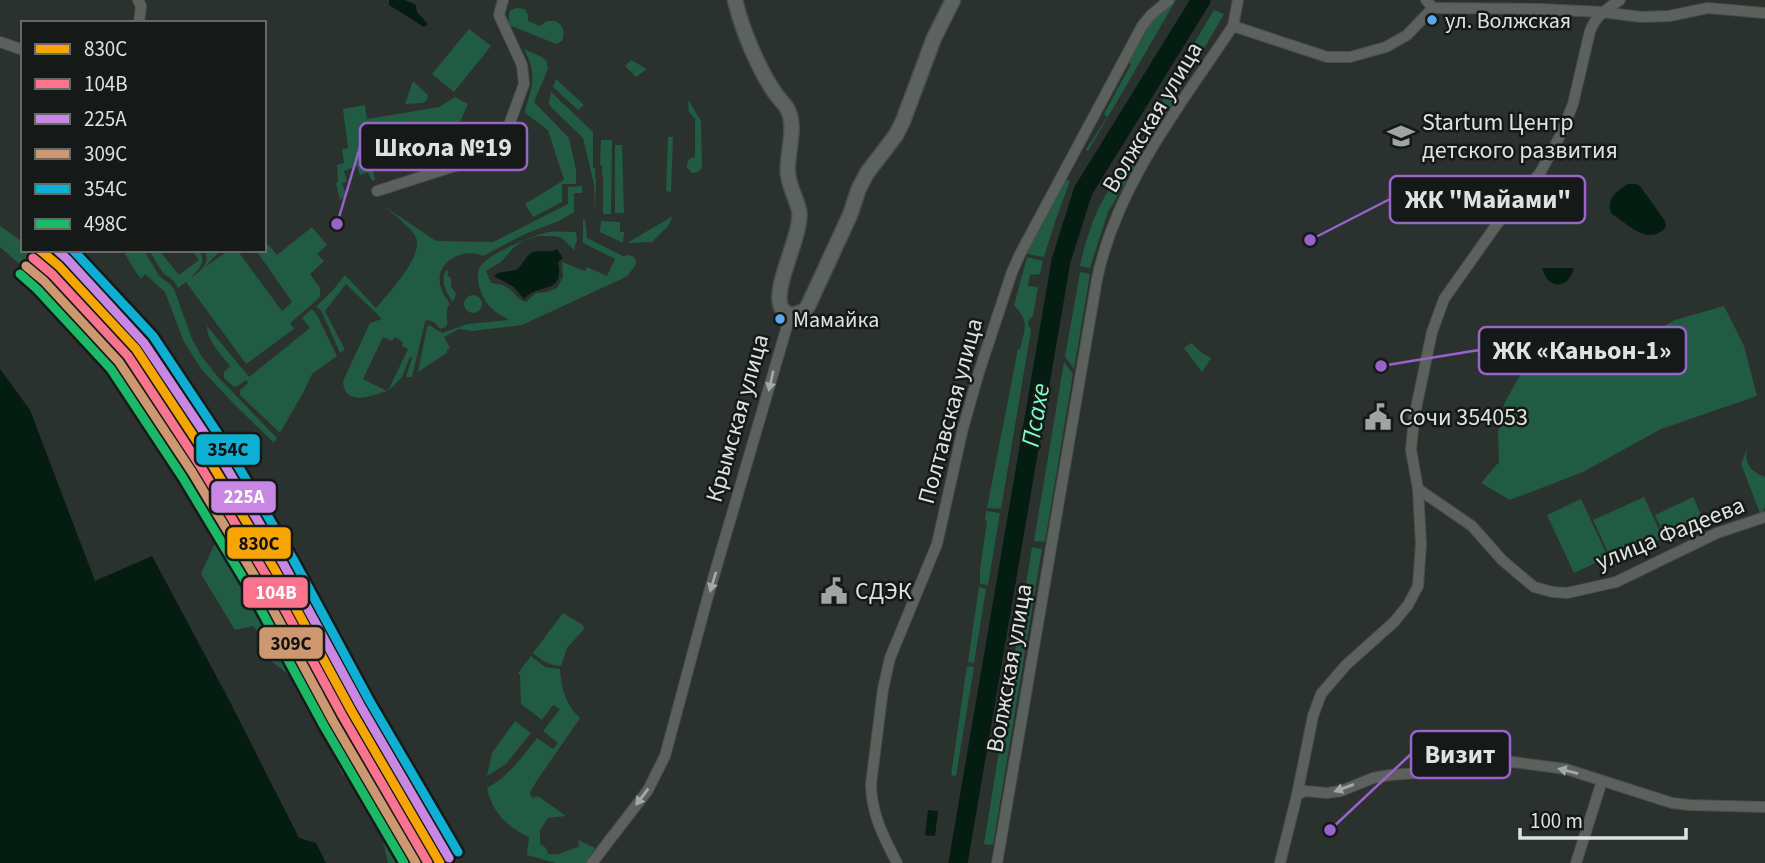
<svg xmlns="http://www.w3.org/2000/svg" width="1765" height="863" font-family="'Source Sans 3',sans-serif">
<rect width="100%" height="100%" fill="#2b312e"/>
<g fill="#215b44">
<path d="M1173,0H1176L1088,151L1086,150L1107,117L1104,114L1131,64L1127,62C1139,35 1152,20 1173,0Z"/>
<path d="M517,8L525,9L528,15V21L540,26C551,14 569,24 562,41L556,44L509,25V12L511,10Z"/>
<path d="M1214,10L1224,14L1202,52H1200L1198,55L1200,57L1180,90L1170,85L1188,54L1194,57L1198,50L1192,47Z"/>
<path d="M469,29L491,46L454,92L432,74Z"/>
<path d="M524,49L542,57L547,62L548,69L534,102L569,138L576,170V184H562V202L533,217L525,204L564,180L548,130L525,113V110C533,85 537,73 524,49Z"/>
<path d="M631,60L647,69L636,77L625,66Z"/>
<path d="M556,79L584,105L578,110L553,87Z"/>
<path d="M413,81L428,95L427,100L423,103L405,104Z"/>
<path d="M551,92L593,132V168H595V178L596,179L595,213L594,184L583,138L550,106L549,102Z"/>
<path d="M1166,93L1174,98V101L1108,212L1090,268L1080,266C1085,242 1096,206 1112,186L1118,189L1123,181L1117,178L1164,103L1162,100Z"/>
<path d="M455,97L468,104L456,131L440,122L393,136L368,147L375,180L372,181L368,172L360,175L357,166L344,171L347,181L342,184L346,194L344,197L340,200L336,183L338,182L337,165L344,163L342,149L348,148L343,109L365,105L367,119L439,107Z"/>
<path d="M688,100L701,121L702,166C700,172 698,173 692,173L687,168C687,161 688,159 695,157V119L689,112Z"/>
<path d="M668,137H673L671,192L666,191Z"/>
<path d="M601,140H612L611,214H603V176L602,175V165H600Z"/>
<path d="M615,145H622L624,213H615Z"/>
<path d="M1063,178L1070,181L1056,219L1044,257L1027,254Z"/>
<path d="M582,186V193H574V212L559,221L525,234L483,256C464,247 436,261 440,284C441,291 446,298 450,304C443,312 450,319 446,327L440,329L434,322L427,320L425,322L412,377H406L412,358L410,357L402,377L388,391L408,349L402,346L403,342L395,337L392,341L383,337L363,379L387,391C371,396 344,407 343,381L370,323L382,319L346,284L325,311L345,350L340,353L321,310L316,307L333,290L345,275L376,308C387,295 424,256 416,238C413,229 393,214 385,207L436,241L493,242L568,204V187Z"/>
<path d="M673,216L668,226L652,242L627,243Z"/>
<path d="M583,220H585L587,238L623,256L629,255L634,257C640,267 630,269 628,276L522,325L472,331L459,329L444,337L450,348L447,350V353L418,372L427,327L429,325L442,333L468,324L509,320C503,316 496,313 491,308C483,299 473,279 480,267C487,254 534,235 549,232C557,231 567,232 576,232L577,240L574,250L562,238L555,236H538L523,241L514,247L502,261L486,271L491,283C516,285 511,297 526,302L536,293L547,292L557,288L563,277L562,262L585,271L587,267L607,276L615,259L583,243Z"/>
<path d="M601,221L620,222V232H624L623,243L600,232Z"/>
<path d="M0,226L23,242V250H32L75,291L139,367L189,442L217,486L237,528L232,554L251,576H263L314,658L424,863H388L379,822L353,774L343,775L296,680L259,652L263,638L253,626L235,630L201,574L219,534V521L209,511L208,493L176,442L158,436L111,360L33,276L0,247Z"/>
<path d="M312,227L327,245L317,254L324,261L310,274L320,288V296L317,300L290,323L294,329L246,364L186,282L178,288L174,281L163,273L149,250H159L179,275L199,260L192,250H199C208,264 197,269 191,278C200,271 212,263 204,250H222L213,258L205,267L229,250H237L282,311L292,302L256,250H264V240L277,255Z"/>
<path d="M123,250H144L159,276L171,285L174,289L192,339L202,357L218,377L277,438L274,443L233,403L202,370L184,342L165,292L145,274L141,279L133,268Z"/>
<path d="M1027,257L1043,261L1040,274L1030,275L1028,286L1038,287L1033,316L1029,320L1028,324L1031,330L1001,509L987,508L1018,349H1020C1025,327 1030,323 1014,305Z"/>
<path d="M446,270L449,272L447,275L451,278V286L456,294L453,302C446,292 440,282 446,270Z"/>
<path d="M1080,272L1090,274L1074,369L1065,357Z"/>
<circle cx="473" cy="304" r="9"/>
<path d="M1724,306L1744,346L1757,396L1661,429L1583,472L1510,500L1481,483L1499,462L1498,432L1505,402L1542,336L1560,335L1573,352L1603,359L1675,320Z"/>
<path d="M312,309L317,315L337,356L312,374L303,393L280,433L240,395V390L248,383L246,380L238,386L234,387L224,378V372L230,366C221,354 207,341 207,326L249,377L310,328L302,318Z"/>
<path d="M1191,343L1202,353L1211,358L1202,372L1184,348Z"/>
<path d="M1064,362L1073,374L1045,542L1034,541Z"/>
<path d="M1747,449C1744,465 1751,471 1765,477V507L1762,513H1760L1741,464Z"/>
<path d="M1644,497L1663,538L1612,561L1593,520Z"/>
<path d="M1693,497L1703,519L1665,537L1655,515Z"/>
<path d="M1581,499L1608,557L1574,573L1547,515Z"/>
<path d="M986,511L1000,513L988,585L980,584V569L987,521L985,520Z"/>
<path d="M1032,547L1042,549L993,845L984,844Z"/>
<path d="M979,587L986,589L974,663L968,662Z"/>
<path d="M563,613L583,625L584,629L567,648L561,666C548,665 542,661 533,653Z"/>
<path d="M531,656L545,667L560,669C561,689 566,705 580,718L536,782L530,793L532,798L538,796L566,816L548,818L540,830V844L546,848L548,854C564,856 566,849 579,847L578,840L595,848L586,863H556L527,855L529,837C507,827 492,812 487,788C509,776 522,757 537,738L553,749L558,743L543,731L560,709L553,705L542,720L521,704L520,675L518,673Z"/>
<path d="M967,666L974,667L956,776L951,775Z"/>
<path d="M515,721L531,733L506,764L487,776L492,753Z"/>
</g>
<g fill="#041c11">
<path d="M389,0H405L416,5L417,12L428,24L424,27L389,5Z"/>
<path d="M1628,184H1636L1640,186L1665,221C1666,227 1667,226 1662,231C1645,244 1625,222 1611,213C1606,198 1617,191 1628,184Z"/>
<path d="M557,249L563,258L558,262C565,296 538,282 524,299L514,287L494,276L498,273L516,270C523,265 525,256 533,252C542,249 548,254 557,249Z"/>
<path d="M1542,268H1574C1568,290 1548,290 1542,268Z"/>
<path d="M0,369L30,410L95,581L152,556L228,698L299,838L316,843L326,863H0Z"/>
<path d="M928,810L938,811L935,836L925,835Z"/>
</g>
<g fill="none" stroke-linecap="round" stroke-linejoin="round">
<path stroke="#041c11" stroke-width="19" d="M958,863L1061,261L1083,191L1201,0"/>
<defs>
<g id="street">
<path d="M138,0L141,6L139,23"/>
<path d="M1426,0L1433,8"/>
<path d="M1433,8L1540,9L1602,12L1641,17L1669,16L1708,8L1765,13"/>
<path d="M1233,26L1238,0"/>
<path d="M0,42L23,50"/>
<path d="M377,191L483,157L495,149L501,141L508,128L524,84L522,65L499,15L503,0"/>
<path d="M1418,489L1472,526L1502,560L1534,587L1553,592L1567,593L1616,582L1717,533L1765,517"/>
<path d="M1297,795L1305,791L1327,793L1341,791L1373,778L1390,775L1483,768L1513,762L1566,769L1672,803L1690,805L1765,807"/>
<path d="M592,863L648,790L665,756L708,596L790,316"/>
<path d="M897,863C884,838 871,813 871,784L883,689L890,658L937,544L963,428L979,372L1012,272L1020,254L1142,26L1151,15L1169,0"/>
<path d="M997,863L1097,279C1117,184 1181,104 1233,26L1327,57H1350L1386,47L1407,35L1433,8"/>
<path d="M1280,863L1297,795L1313,716L1321,694L1346,665L1394,622L1408,605L1418,586L1421,544L1418,489L1411,450L1414,418L1432,332L1444,299L1502,217L1540,173L1561,134L1573,104L1590,31C1596,15 1607,9 1620,0"/>
<path d="M1576,863L1602,781"/>
</g>
<path id="secondary" d="M735,0C742,30 758,68 775,93C779,99 785,104 788,110C797,129 786,154 788,174C789,186 796,198 799,210C804,233 770,289 782,309C784,311 788,314 790,316L804,311L808,306L850,215L859,188L867,173L896,135L903,121L934,38L953,0"/>
</defs>
<use href="#street" stroke="#494d4b" stroke-width="12"/>
<use href="#secondary" stroke="#494d4b" stroke-width="17"/>
<use href="#street" stroke="#5c615e" stroke-width="10"/>
<use href="#secondary" stroke="#5b625f" stroke-width="14"/>
<defs>
<path id="rail-1" d="M40,250L59,266L136,349L210,461L275,570L351,710L440,863"/>
<path id="rail-2" d="M33,258L52,274L128,356L201,467L266,575L342,715L428,863"/>
<path id="rail-3" d="M57,250L67,259L144,343L219,455L284,565L360,705L449,858"/>
<path id="rail-4" d="M26,266L44,281L119,362L192,472L257,580L333,721L416,863"/>
<path id="rail-5" d="M73,250L153,336L228,449L293,559L369,700L458,852"/>
<path id="rail-6" d="M20,274L37,289L111,369L183,478L248,586L324,726L404,863"/>
</defs>
<use href="#rail-1" stroke="#151917" stroke-width="14"/>
<use href="#rail-2" stroke="#151917" stroke-width="14"/>
<use href="#rail-3" stroke="#151917" stroke-width="14"/>
<use href="#rail-4" stroke="#151917" stroke-width="14"/>
<use href="#rail-5" stroke="#151917" stroke-width="14"/>
<use href="#rail-6" stroke="#151917" stroke-width="14"/>
<use href="#rail-1" stroke="#f7a600" stroke-width="9"/>
<use href="#rail-2" stroke="#fc738d" stroke-width="9"/>
<use href="#rail-3" stroke="#c787e3" stroke-width="9"/>
<use href="#rail-4" stroke="#cd976f" stroke-width="9"/>
<use href="#rail-5" stroke="#0dafd3" stroke-width="9"/>
<use href="#rail-6" stroke="#1ab867" stroke-width="9"/>
</g>
<defs><path id="oneway-solid" d="M-6-.8H1V-3.2L6.5 0L1 3.2V.8H-6Z" transform="scale(1.75)"/></defs>
<g fill="#a4a8a6">
<use href="#oneway-solid" transform="translate(771 381) rotate(103)"/>
<use href="#oneway-solid" transform="translate(713 582) rotate(107)"/>
<use href="#oneway-solid" transform="translate(1568 771) rotate(-166)"/>
<use href="#oneway-solid" transform="translate(1344 788) rotate(160)"/>
<use href="#oneway-solid" transform="translate(642 797) rotate(127)"/>
</g>
<defs>
<symbol id="school-bare" viewBox="-9 -9 18 18"><path d="M0-5L7-2L0 1L-7-2ZM-4 1L0 2.5L4 1V4Q0 6-4 4Z" fill="#9fa5a2" stroke="#151917" stroke-width="2.5" paint-order="stroke"/></symbol>
<symbol id="civic-bare" viewBox="-9 -9 18 18"><path d="M-.6-6.5H3V-4.5H.6V-3L4-1V1h2V6H-6V1h2V-1L-.6-3ZM-1.2 2.5V6h2.4V2.5Z" fill="#9fa5a2" stroke="#151917" stroke-width="2.5" paint-order="stroke"/></symbol>
</defs>
<g fill-rule="evenodd">
<use href="#school-bare" x="1382" y="117" width="38" height="38"/>
<use href="#civic-bare" x="1359" y="398" width="38" height="38"/>
<use href="#civic-bare" x="815" y="572" width="38" height="38"/>
</g>
<g fill="#5aa8eb" stroke="#151917" stroke-width="2.5">
<circle cx="1432" cy="20" r="6"/>
<circle cx="780" cy="319" r="6"/>
</g>
<g text-anchor="middle" stroke-width="5" stroke-linejoin="round" paint-order="stroke">
<g font-size="22" fill="#dee3e0" stroke="#151917" text-anchor="start">
<text x="1445" y="28">ул. Волжская</text>
<text x="793" y="327">Мамайка</text>
</g>
<g font-size="24" fill="#dee3e0" stroke="#151917">
<text transform="translate(1152 117) rotate(-59)" y="8">Волжская улица</text>
<text transform="translate(950 411) rotate(-75)" y="8">Полтавская улица</text>
<text transform="translate(737 418) rotate(-74)" y="8">Крымская улица</text>
<text transform="translate(1670 533) rotate(-22)" y="8">улица Фадеева</text>
<text transform="translate(1009 668) rotate(-80)" y="8">Волжская улица</text>
</g>
<g font-size="24" fill="#dee3e0" stroke="#151917" text-anchor="start">
<text x="1422" y="130">Startum Центр<tspan x="1422" dy="28">детского развития</tspan></text>
<text x="1399" y="425">Сочи 354053</text>
<text x="855" y="599">СДЭК</text>
</g>
<g font-size="26" font-style="italic" fill="#7afdc6" stroke="#151917">
<text transform="translate(1035 415) rotate(-80)" y="9">Псахе</text>
</g>
</g>
<path fill="none" stroke="#9963c9" stroke-width="2.5" d="M337 224L360 147M1310 240L1390 199M1381 366L1479 350M1330 830L1411 754"/>
<g fill="#9963c9" stroke="#151917" stroke-width="2.5">
<circle cx="337" cy="224" r="7"/>
<circle cx="1310" cy="240" r="7"/>
<circle cx="1381" cy="366" r="7"/>
<circle cx="1330" cy="830" r="7"/>
</g>
<g fill="#151917" stroke="#9963c9" stroke-width="2.5">
<rect x="360" y="123" width="167" height="47" rx="7"/>
<rect x="1390" y="176" width="195" height="47" rx="7"/>
<rect x="1479" y="327" width="207" height="47" rx="7"/>
<rect x="1411" y="731" width="99" height="47" rx="7"/>
</g>
<g font-size="26" text-anchor="middle" font-weight="bold" fill="#dee3e0">
<text x="443" y="156">Школа №19</text>
<text x="1488" y="208">ЖК "Майами"</text>
<text x="1582" y="359">ЖК «Каньон-1»</text>
<text x="1460" y="763">Визит</text>
</g>
<g stroke="#151917" stroke-width="2.5">
<rect x="195" y="433" width="66" height="33" rx="7" fill="#0dafd3"/>
<rect x="210" y="480" width="67" height="34" rx="7" fill="#c787e3"/>
<rect x="226" y="526" width="66" height="34" rx="7" fill="#f7a600"/>
<rect x="242" y="576" width="67" height="33" rx="7" fill="#fc738d"/>
<rect x="258" y="626" width="66" height="34" rx="7" fill="#cd976f"/>
</g>
<g font-size="19" text-anchor="middle" font-weight="bold" fill="#fff">
<text x="244" y="503">225А</text>
<text x="276" y="599">104В</text>
</g>
<g font-size="19" text-anchor="middle" font-weight="bold" fill="#111">
<text x="228" y="456">354С</text>
<text x="259" y="550">830С</text>
<text x="291" y="650">309С</text>
</g>
<rect x="21" y="21" width="245" height="231" fill="#151917" stroke="#656a67" stroke-width="2"/>
<rect x="35" y="44" width="35" height="10" fill="#f7a600" stroke="#656a67" stroke-width="2"/>
<text x="84" y="56" font-size="21" fill="#dee3e0">830С</text>
<rect x="35" y="79" width="35" height="10" fill="#fc738d" stroke="#656a67" stroke-width="2"/>
<text x="84" y="91" font-size="21" fill="#dee3e0">104В</text>
<rect x="35" y="114" width="35" height="10" fill="#c787e3" stroke="#656a67" stroke-width="2"/>
<text x="84" y="126" font-size="21" fill="#dee3e0">225А</text>
<rect x="35" y="149" width="35" height="10" fill="#cd976f" stroke="#656a67" stroke-width="2"/>
<text x="84" y="161" font-size="21" fill="#dee3e0">309С</text>
<rect x="35" y="184" width="35" height="10" fill="#0dafd3" stroke="#656a67" stroke-width="2"/>
<text x="84" y="196" font-size="21" fill="#dee3e0">354С</text>
<rect x="35" y="219" width="35" height="10" fill="#1ab867" stroke="#656a67" stroke-width="2"/>
<text x="84" y="231" font-size="21" fill="#dee3e0">498С</text>
<path d="M1520 828v10h166v-10" fill="none" stroke="#dee3e0" stroke-width="3.5"/>
<text x="1530" y="828" font-size="21" fill="#dee3e0" stroke="#151917" stroke-width="5" paint-order="stroke">100 m</text>
</svg>
